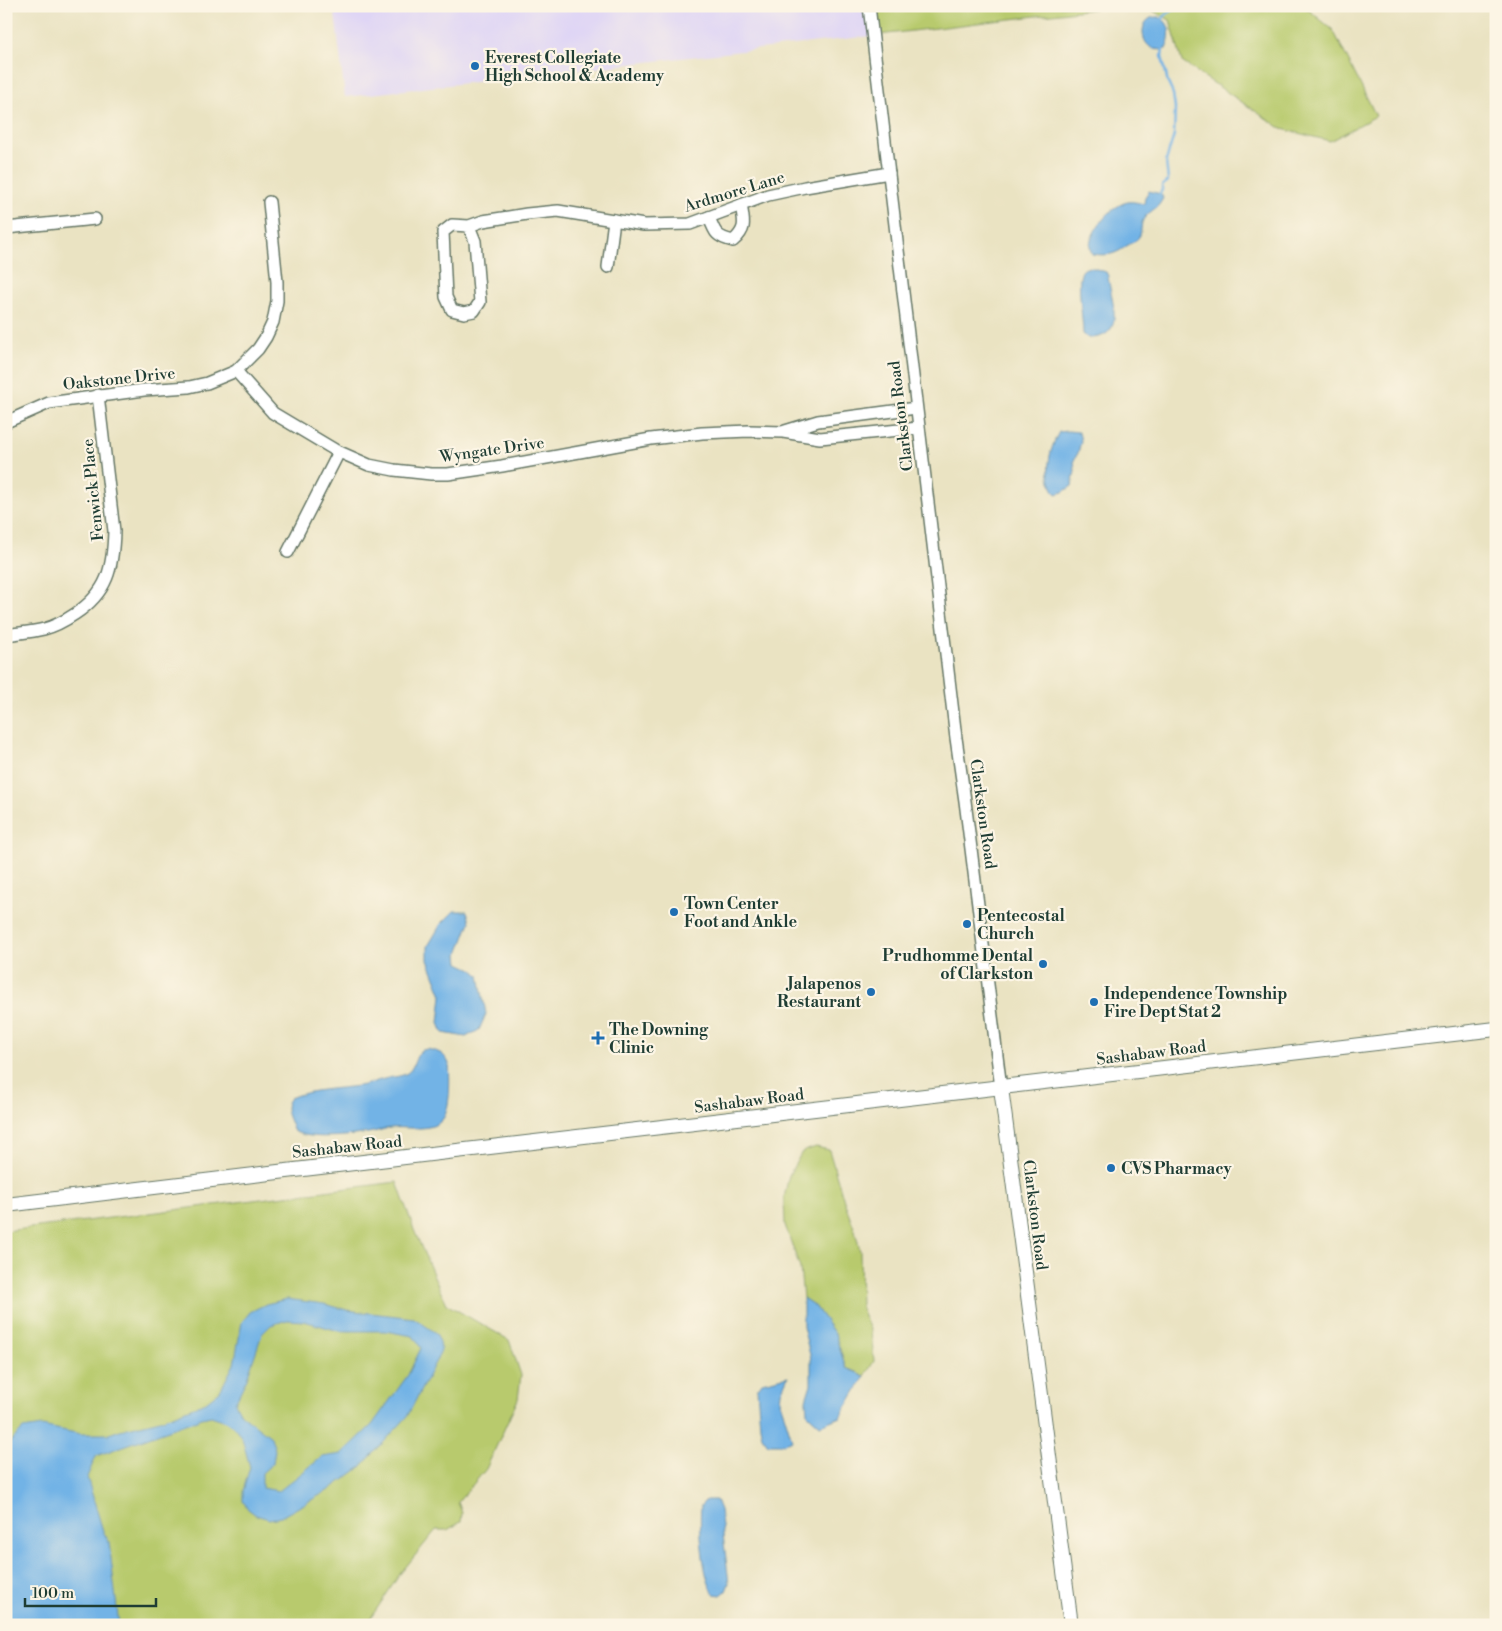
<svg xmlns="http://www.w3.org/2000/svg" width="1502" height="1631" font-family="'Libre Bodoni',serif">
<rect width="100%" height="100%" fill="#fcf5e5"/>
<filter id="ink" filterUnits="userSpaceOnUse"><feTurbulence type="fractalNoise" baseFrequency=".02" numOctaves="2"/><feDisplacementMap in="SourceGraphic" scale="10" xChannelSelector="R" yChannelSelector="G"/><feConvolveMatrix kernelMatrix="1 2 1 2 8 2 1 2 1" color-interpolation-filters="sRGB"/></filter>
<filter id="wash" filterUnits="userSpaceOnUse"><feTurbulence type="fractalNoise" baseFrequency=".0096" numOctaves="4" result="noise"/><feDisplacementMap in="SourceGraphic" scale="20" xChannelSelector="R" yChannelSelector="G"/><feGaussianBlur stdDeviation="1.12" result="paint"/><feColorMatrix in="noise" values="0 0 0 0 0 0 0 0 0 0 0 0 0 0 0 0 0 1.4 0 .05"/><feComposite in="paint" operator="in"/></filter>
<g filter="url(#wash)">
<rect width="100%" height="100%" fill="#eae3c2"/>
<path fill="#dfd5f5" d="M334,6H867L871,36L345,97Z"/>
<g fill="#b8ca6d" stroke="#6c8450">
<path d="M867,6H1118L871,36Z"/>
<path d="M1144,6H1304L1333,30L1376,116L1330,141L1282,129L1182,62L1170,20Z"/>
<path d="M816,1147L829,1150L844,1201L855,1230L860,1251L861,1309L871,1332L874,1361L865,1376L846,1368L835,1334L815,1306L803,1298L800,1268L785,1225L784,1198L789,1175L802,1152Z"/>
<path d="M397,1182L414,1230L446,1304L509,1340L521,1375L518,1399L486,1469L458,1502L462,1513L461,1522L447,1530H436L400,1574L366,1625H6V1231Z"/>
</g>
<g fill="#72b3e6" stroke="#48788d" fill-rule="evenodd">
<path d="M1159,17C1172,23 1171,37 1166,49C1141,55 1137,24 1151,18C1153,17 1156,17 1159,17Z"/>
<path d="M1149,191L1161,194L1163,198C1158,209 1152,209 1145,217C1140,223 1142,229 1140,235C1137,241 1133,242 1128,245C1115,255 1108,256 1092,254C1091,252 1090,248 1090,246C1090,231 1113,204 1128,202C1133,201 1139,203 1144,204L1145,197Z"/>
<path d="M1090,267L1106,272L1108,276C1111,301 1128,338 1088,338L1083,334C1083,319 1077,285 1081,274C1082,269 1086,268 1090,267Z"/>
<path d="M1068,431L1079,432L1081,441L1078,453L1074,460L1075,471L1072,486L1063,492L1056,494C1043,476 1049,450 1059,432Z"/>
<path d="M454,911H467L470,922L458,954L459,963L472,969L479,975L486,1014L479,1030L466,1037L443,1033L439,1023L442,995L428,960V946L441,924Z"/>
<path d="M427,1049C437,1051 445,1053 449,1064C450,1077 451,1110 442,1120C430,1133 406,1126 390,1128C383,1129 375,1132 368,1133C352,1136 305,1141 293,1130C290,1119 281,1108 290,1098C311,1089 337,1089 358,1086C368,1085 375,1081 384,1079C390,1077 397,1077 403,1075C418,1071 412,1050 427,1049Z"/>
<path d="M803,1298L815,1306L835,1334L846,1368L865,1376L840,1417L820,1425L807,1413L806,1400L811,1384V1359L803,1327Z"/>
<path d="M287,1299L324,1304L347,1310L362,1312L414,1318L436,1333L440,1342L441,1350L438,1357L407,1417L360,1468L329,1490L281,1517L269,1519L256,1515L248,1509L243,1501V1491L250,1467L242,1438L234,1426L226,1421L211,1416L202,1418L96,1456L87,1477L103,1531L109,1542L119,1625H6V1451L11,1441L23,1429L42,1426L81,1434H109L120,1430L160,1420L206,1402L220,1391L234,1364L242,1322L250,1312L266,1304ZM287,1320L304,1321L339,1331H385L413,1336L421,1348L408,1375L372,1425L342,1454L322,1457L279,1491L262,1488V1473L273,1463L275,1450L271,1437L241,1414L235,1403L247,1378L262,1334L271,1325Z"/>
<path d="M788,1376L781,1392L780,1401L792,1440L781,1444H768L762,1436L760,1426L757,1389L762,1382Z"/>
<path d="M706,1500H716L720,1510L729,1583L726,1591L721,1595L714,1594C702,1577 699,1526 701,1505Z"/>
</g>
<g fill="none" stroke-linecap="round" stroke-linejoin="round">
<g stroke="#72b3e6" stroke-width="2.5">
<path d="M1162,20C1165,13 1173,11 1179,6"/>
<path d="M1159,195L1162,190V186L1168,181L1166,161L1174,135L1175,108L1173,94L1168,83L1162,56L1163,47"/>
</g>
</g>
</g>
<g filter="url(#ink)">
<g fill="none" stroke-linecap="round" stroke-linejoin="round">
<defs>
<g id="minor">
<path d="M869,6L956,738L965,801L1001,1088"/>
<path d="M709,217C715,233 716,237 733,241C747,229 744,222 741,205"/>
<path d="M469,226L475,241L480,302L474,311L464,313L452,310L446,297L443,232L452,225L469,226L483,221L527,214L558,211L644,225L690,224L768,195L805,187L889,173"/>
<path d="M6,228L95,219"/>
<path d="M608,267L614,220"/>
<path d="M236,371L273,413L335,450L369,465L394,470L431,474H448L502,466L651,439L702,433L749,431L783,432L820,438L919,428"/>
<path d="M6,422L49,403L144,390L189,387L207,383L236,371L258,349L266,337L273,322L277,301V282L269,202"/>
<path d="M785,431L818,421L916,408"/>
<path d="M288,552L339,452"/>
<path d="M6,635C19,633 32,632 44,629C56,626 66,620 75,614C108,592 113,568 114,531L98,395"/>
</g>
<g id="major">
<path d="M1001,1088L1071,1625"/>
<path d="M6,1205L278,1172L1496,1029"/>
</g>
</defs>
<use href="#minor" stroke="#676" stroke-width="14"/>
<use href="#major" stroke="#676" stroke-width="16"/>
<use href="#minor" stroke="#fff" stroke-width="11"/>
<use href="#major" stroke="#fff" stroke-width="14"/>
</g>
</g>
<g fill="#1f6fb2" stroke="#fcf5e5" stroke-width="2">
<circle cx="475" cy="66" r="5"/>
<circle cx="674" cy="912" r="5"/>
<circle cx="967" cy="924" r="5"/>
<circle cx="1043" cy="964" r="5"/>
<circle cx="871" cy="992" r="5"/>
<circle cx="1094" cy="1002" r="5"/>
<path d="M595.5 1030.5h5v5h5v5h-5v5h-5v-5h-5v-5h5z"/>
<circle cx="1111" cy="1168" r="5"/>
</g>
<g text-anchor="middle" stroke-width="4.5" stroke-linejoin="round" paint-order="stroke">
<g font-size="16" font-weight="bold" fill="#1f3d34" stroke="#fcf5e5" text-anchor="start">
<text x="485" y="63">Everest Collegiate<tspan x="485" dy="18">High School &amp; Academy</tspan></text>
<text x="684" y="909">Town Center<tspan x="684" dy="18">Foot and Ankle</tspan></text>
<text x="977" y="921">Pentecostal<tspan x="977" dy="18">Church</tspan></text>
<text x="1033" y="961" text-anchor="end">Prudhomme Dental<tspan x="1033" dy="18">of Clarkston</tspan></text>
<text x="861" y="989" text-anchor="end">Jalapenos<tspan x="861" dy="18">Restaurant</tspan></text>
<text x="1104" y="999">Independence Township<tspan x="1104" dy="18">Fire Dept Stat 2</tspan></text>
<text x="609" y="1035">The Downing<tspan x="609" dy="18">Clinic</tspan></text>
<text x="1121" y="1174">CVS Pharmacy</text>
</g>
<g font-size="16" fill="#1f3d34" stroke="#fcf5e5">
<text transform="translate(734 191) rotate(-17)" y="6">Ardmore Lane</text>
<text transform="translate(119 378) rotate(-6)" y="6">Oakstone Drive</text>
<text transform="translate(900 416) rotate(-97)" y="6">Clarkston Road</text>
<text transform="translate(492 449) rotate(-8)" y="6">Wyngate Drive</text>
<text transform="translate(92 490) rotate(-96)" y="6">Fenwick Place</text>
<text transform="translate(984 814) rotate(82)" y="6">Clarkston Road</text>
<text transform="translate(1151 1052) rotate(-7)" y="6">Sashabaw Road</text>
<text transform="translate(749 1100) rotate(-7)" y="6">Sashabaw Road</text>
<text transform="translate(347 1146) rotate(-6)" y="6">Sashabaw Road</text>
<text transform="translate(1036 1215) rotate(83)" y="6">Clarkston Road</text>
</g>
</g>
<rect width="1502" height="1631" fill="none" stroke="#fcf5e5" stroke-width="25"/>
<path d="M25 1598v8h131v-8" fill="none" stroke="#1f3d34" stroke-width="2.5"/>
<text x="32" y="1598" font-size="15" fill="#1f3d34" stroke="#fcf5e5" stroke-width="4" paint-order="stroke">100 m</text>
</svg>
